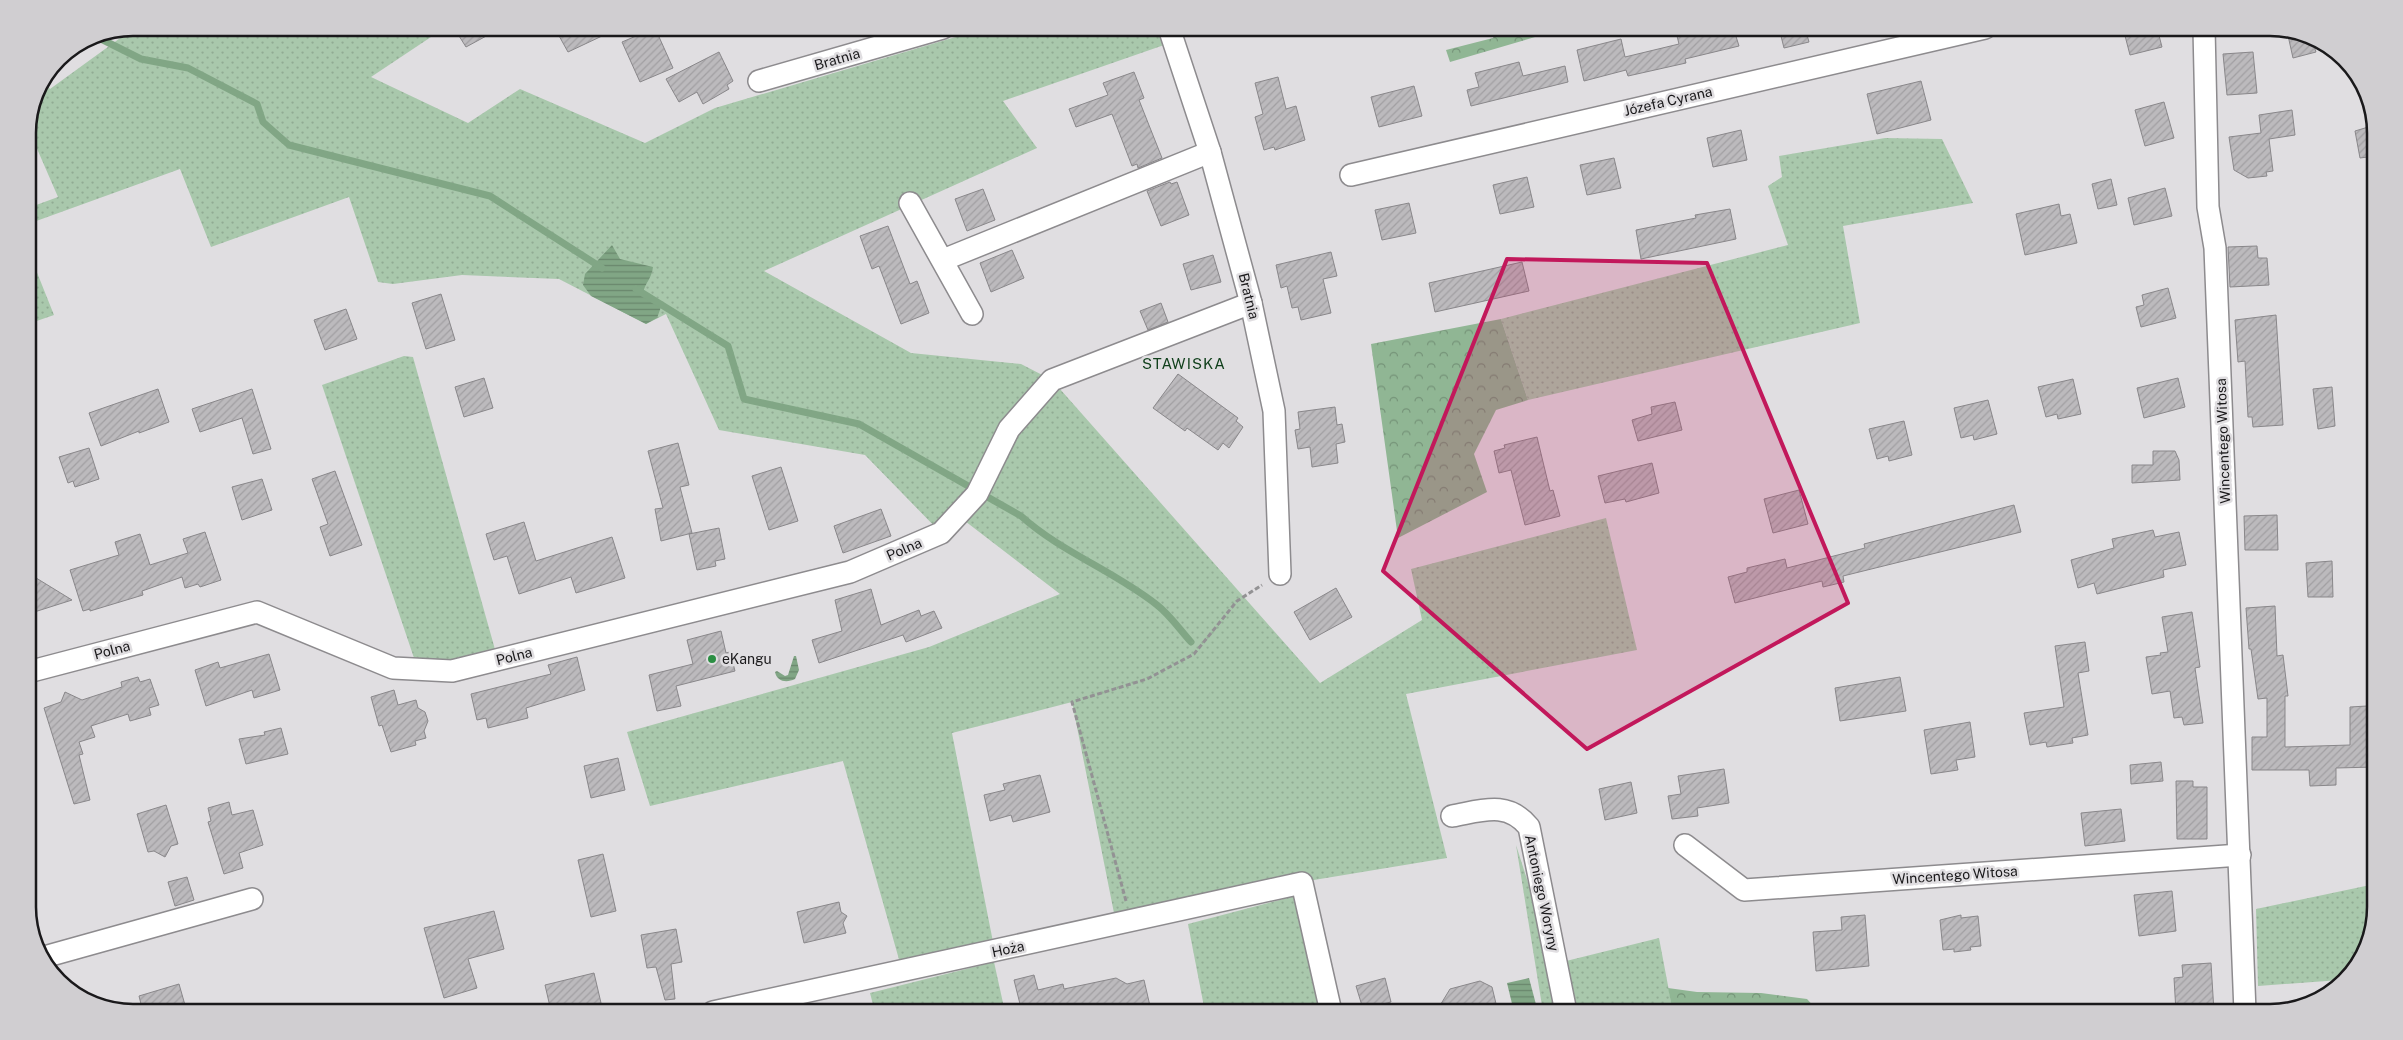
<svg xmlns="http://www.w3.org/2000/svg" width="2403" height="1040" font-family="'Public Sans',sans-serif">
<defs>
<pattern id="grass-dots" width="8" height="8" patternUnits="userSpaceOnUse" patternTransform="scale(1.25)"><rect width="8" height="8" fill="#a9c8ac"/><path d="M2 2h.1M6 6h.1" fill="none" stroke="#91ab93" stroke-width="1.8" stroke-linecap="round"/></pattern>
<pattern id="forest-crowns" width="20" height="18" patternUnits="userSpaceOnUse" patternTransform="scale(1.25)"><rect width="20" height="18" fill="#90b694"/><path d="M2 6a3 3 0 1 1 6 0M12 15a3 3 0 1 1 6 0" fill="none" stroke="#759378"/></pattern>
<pattern id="water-rules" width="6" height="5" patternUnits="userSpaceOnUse" patternTransform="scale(1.25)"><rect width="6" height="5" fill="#81a685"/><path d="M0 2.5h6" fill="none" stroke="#69866c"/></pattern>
<pattern id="building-hatch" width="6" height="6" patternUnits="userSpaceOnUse" patternTransform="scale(1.25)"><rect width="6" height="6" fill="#bcbabd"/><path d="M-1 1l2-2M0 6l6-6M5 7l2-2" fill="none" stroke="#a19fa2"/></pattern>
</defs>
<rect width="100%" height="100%" fill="#e0dee1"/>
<g fill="url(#grass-dots)">
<path d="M134,28H426L431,37L371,77L468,123L520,89L645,143L715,108L986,28H1162L1167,44L1003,101L1037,148L764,271L911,353L1021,364L1052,380L1320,683L1422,620L1411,569L1606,518L1637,650L1406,694L1447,858L1114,913L1072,702L952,733L993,942L900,963L843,761L650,806L627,732L929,647L1060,594L961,518L941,533L865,455L719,430L666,314L646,324L559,279L462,275L393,284L378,282L349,197L211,247L180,169L28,224V208L58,197L28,128L36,92L44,79L50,89Z"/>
<path d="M1885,138L1942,139L1973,203L1843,226L1860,323L1528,400L1501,319L1788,245L1768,186L1782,177L1779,156Z"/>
<path d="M28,250L54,315L28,324Z"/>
<path d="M404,356L413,357L496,653L450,662L414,658L322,385Z"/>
<path d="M1516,845L1554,964L1659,938L1673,1012H1543Z"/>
<path d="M2375,884V907L2368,947L2340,980L2258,986L2256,909Z"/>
<path d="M1295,896L1321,1012H1205L1188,924Z"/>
<path d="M994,962L1005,1012H875L870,993Z"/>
</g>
<g fill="url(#forest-crowns)">
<path d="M1498,28H1551L1552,32L1450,62L1446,50L1493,38Z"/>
<path d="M1501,319L1528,400L1496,410L1474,454L1487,492L1398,538L1371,344Z"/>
<path d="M1668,988L1697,992L1761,993L1807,999L1819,1012H1673Z"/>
</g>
<g fill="url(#water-rules)">
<path d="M612,245L620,259L653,267C652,278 645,283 643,293L661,307L657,318L646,324L591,296L583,285L585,274Z"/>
<path d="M794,656H796L799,670L795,679C787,683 777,682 775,672L777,671L785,676L788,675Z"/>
<path d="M1529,978L1538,1012H1514L1507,983Z"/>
</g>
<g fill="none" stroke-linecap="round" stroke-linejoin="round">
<g stroke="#81a685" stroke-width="7">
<path d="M93,35L141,59L188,68L257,104L263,122L289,145L490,196L602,268"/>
<path d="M636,289L728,346L744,399L859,424L1021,516C1061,552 1114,571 1157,605C1170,615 1180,630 1191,642"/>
</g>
</g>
<g fill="url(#building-hatch)" stroke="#89878a">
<path d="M454,28H501L466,47Z"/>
<path d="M572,28H619L568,52L558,34Z"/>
<path d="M655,28L673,68L640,82L622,42Z"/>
<path d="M1675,28H1721L1723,33L1734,30L1739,46L1685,59L1686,63L1628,76L1626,70L1584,81L1577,50L1621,39L1625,57L1679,44Z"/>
<path d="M1779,28H1805L1809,42L1784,48Z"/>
<path d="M2123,28H2157L2162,47L2130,55Z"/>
<path d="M2287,31L2310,35L2316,52L2293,58Z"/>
<path d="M719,52L733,81L727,85L729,89L703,104L697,92L679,102L666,79Z"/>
<path d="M2253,52L2257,93L2227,95L2223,54Z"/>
<path d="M1519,62L1523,76L1565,66L1568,82L1471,106L1467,90L1479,87L1475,73Z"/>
<path d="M1134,72L1144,98L1139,100L1162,158L1138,168L1137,164L1132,166L1112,114L1076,127L1069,109L1108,95L1103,83Z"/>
<path d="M1278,77L1286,109L1296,106L1305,140L1275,150L1274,147L1264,150L1255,117L1263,114L1255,83Z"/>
<path d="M1921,81L1931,120L1877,134L1867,94Z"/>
<path d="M1414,86L1422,116L1379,127L1371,97Z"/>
<path d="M2164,102L2174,138L2145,146L2135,110Z"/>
<path d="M2292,110L2295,135L2269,139L2273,171L2266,172L2267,176L2248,178L2234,170L2229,137L2261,133L2259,115Z"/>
<path d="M2375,125V156L2360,158L2355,131Z"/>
<path d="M1741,130L1747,160L1713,167L1707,138Z"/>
<path d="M1614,158L1621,188L1587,195L1580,165Z"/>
<path d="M1527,177L1534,207L1500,214L1493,185Z"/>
<path d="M2111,179L2117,205L2098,209L2092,184Z"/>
<path d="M1170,182L1171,184L1177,182L1189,215L1161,226L1147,191Z"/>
<path d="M2165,188L2172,216L2134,225L2128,198Z"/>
<path d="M983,189L995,220L967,231L955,199Z"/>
<path d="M1409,203L1416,233L1382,240L1375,210Z"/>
<path d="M2059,204L2061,216L2070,214L2077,243L2025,255L2016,214Z"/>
<path d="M1730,209L1736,239L1641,259L1636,230L1696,218L1695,215Z"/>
<path d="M888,226L910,284L917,281L929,313L901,324L879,266L872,269L860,236Z"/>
<path d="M2257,246L2258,258H2267L2269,285L2230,287L2228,247Z"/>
<path d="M1012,250L1024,278L991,292L980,263Z"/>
<path d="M1331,252L1337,276L1323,279L1331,313L1301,320L1298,307L1292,308L1287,286L1281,288L1276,265Z"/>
<path d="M1213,255L1221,282L1191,290L1183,264Z"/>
<path d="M1522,262L1529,291L1435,312L1429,283Z"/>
<path d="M2168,288L2176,318L2141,327L2136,307L2144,305L2142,295Z"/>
<path d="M441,294L455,340L426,349L412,303Z"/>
<path d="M1161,303L1168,322L1148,330L1140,311Z"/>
<path d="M346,309L357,339L325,350L314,320Z"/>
<path d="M2276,315L2283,425L2253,427L2252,417H2248L2245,361L2238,362L2235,320Z"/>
<path d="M1178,374L1238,418L1236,421L1243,427L1229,448L1223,443L1218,450L1187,428L1185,431L1153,408Z"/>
<path d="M484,378L493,408L464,417L455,387Z"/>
<path d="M2178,378L2185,407L2144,418L2137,388Z"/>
<path d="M2073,379L2081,414L2058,419L2057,414L2046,417L2038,387Z"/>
<path d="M2332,387L2335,426L2318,429L2313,389Z"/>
<path d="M158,389L169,422L139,433V431L101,446L89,413Z"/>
<path d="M252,389L271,449L253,454L242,418L200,432L192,409Z"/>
<path d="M1988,400L1997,434L1974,440L1973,435L1961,438L1954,408Z"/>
<path d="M1675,402L1682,430L1638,441L1632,420L1652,414L1651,407Z"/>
<path d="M1335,407L1337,425L1342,424L1345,442L1336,444L1338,463L1312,467L1310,447L1298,449L1295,430L1300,429L1298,412Z"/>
<path d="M1904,421L1912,455L1889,461L1888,456L1877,459L1869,429Z"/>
<path d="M1537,437L1550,491L1553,490L1560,516L1525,525L1511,470L1499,473L1494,451L1505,448L1504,445Z"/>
<path d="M678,443L689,485L680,487L692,533L661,541L655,509L663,508L648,451Z"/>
<path d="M89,448L99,479L75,487L73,481L68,483L59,457Z"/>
<path d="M2153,451H2175L2179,460L2180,480L2132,483V465H2153Z"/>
<path d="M1652,463L1659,493L1626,502L1625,499L1605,503L1598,476Z"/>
<path d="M781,467L798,521L769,530L752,476Z"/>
<path d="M335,471L362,545L330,556L320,527L328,524L312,479Z"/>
<path d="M262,479L272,510L242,520L232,487Z"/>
<path d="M1799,490L1808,524L1773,533L1764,499Z"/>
<path d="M2014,505L2021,532L1843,576L1844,582L1823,587L1822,581L1735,603L1728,577L1747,572V568L1785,559L1787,568L1865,548L1864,544Z"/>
<path d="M881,509L891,536L843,553L834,526Z"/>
<path d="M2277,515L2278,550H2245L2244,516Z"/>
<path d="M524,522L536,561L612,537L625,578L576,593L571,577L519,594L507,556L494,560L486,534Z"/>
<path d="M719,528L725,559L715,561L716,566L697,570L689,534Z"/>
<path d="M2153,530L2155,537L2179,532L2186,565L2163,570L2164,577L2097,594L2094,583L2078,588L2071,560L2114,548L2112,539Z"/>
<path d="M205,532L221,580L200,587L198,584L185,588L182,577L142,591L143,595L90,611V609L83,611L70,570L119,555L115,542L140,534L150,565L188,553L183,539Z"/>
<path d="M2332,561L2333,597H2308L2306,563Z"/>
<path d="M28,573L72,600L28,614Z"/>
<path d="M1336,588L1352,617L1310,640L1294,612Z"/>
<path d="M871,589L881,625L919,610L921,616L934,611L942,628L906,642L903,635L819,663L812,640L842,631L835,600Z"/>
<path d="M2275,606L2277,656L2283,655L2288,696H2285V747L2350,745V707L2367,706L2368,721H2375V767L2336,768V785L2310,786L2309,770H2252V737H2267V698L2258,699L2251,649H2249L2246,608Z"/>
<path d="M2192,612L2200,667L2195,668L2203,723L2184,725L2182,717L2174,718L2170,691L2152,694L2146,657L2161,655L2160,653L2168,652L2162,617Z"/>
<path d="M721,631L726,653L730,652L735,671L676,686L681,706L657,711L649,675L693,664L687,640Z"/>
<path d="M2085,642L2089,671L2078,673L2088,735L2072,738L2073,743L2047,747L2046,742L2030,745L2024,713L2064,707L2055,646Z"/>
<path d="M269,654L280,690L254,698L252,690L206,706L195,670L218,662L220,668Z"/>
<path d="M577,657L585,690L526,708L528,718L488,728L486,718L477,720L471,694L551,674L548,665Z"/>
<path d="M138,677L140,682L150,679L159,705L149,708L151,715L130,721L128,714L91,726L95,737L79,742L83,754L79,755L90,800L74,804L44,708L61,702L65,692L82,700L122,687L121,682Z"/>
<path d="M1900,677L1906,711L1840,721L1835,688Z"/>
<path d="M394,690L398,705L416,700L418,708L425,712L428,721L424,731L426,738L415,741L416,745L391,752L382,725L379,726L371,697Z"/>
<path d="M1970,722L1975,757L1956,760L1958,770L1931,774L1924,730Z"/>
<path d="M281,728L288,754L246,764L239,739L265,735L264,732Z"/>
<path d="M618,758L625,790L591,798L584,766Z"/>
<path d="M2161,762L2163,781L2131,784L2130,765Z"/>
<path d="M1724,769L1729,803L1697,808L1698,816L1672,819L1668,796L1681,794L1678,776Z"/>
<path d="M1040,775L1050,812L1013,822L1011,815L990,821L984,795L1005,790L1003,784Z"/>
<path d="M2176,781H2193V787H2207V839H2177Z"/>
<path d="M1631,782L1637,813L1605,820L1599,789Z"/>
<path d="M229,802L232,815L253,810L263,845L239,853L243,868L224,874L208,822L211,821L208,808Z"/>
<path d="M166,805L178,844L171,846L165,857L154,851L148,852L137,814Z"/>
<path d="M2121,809L2125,841L2085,846L2081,813Z"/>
<path d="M603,854L616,911L591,917L578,860Z"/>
<path d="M187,877L194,900L175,906L168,882Z"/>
<path d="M2172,891L2176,931L2139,936L2134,895Z"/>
<path d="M839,902L841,912L847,916L843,923L846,933L804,943L797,912Z"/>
<path d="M494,911L504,949L468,959L477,988L444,998L424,928Z"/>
<path d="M1865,915L1869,966L1816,971L1813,932L1842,930L1841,917Z"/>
<path d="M1961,915V918L1978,916L1981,946L1970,947L1971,950L1954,952V949L1943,950L1940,920Z"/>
<path d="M676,929L682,962L671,964L675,999L665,1000L656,967L647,968L641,935Z"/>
<path d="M2211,963L2214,1012H2176L2174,978L2183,977L2182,965Z"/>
<path d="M594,973L601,1003L551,1011L545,985Z"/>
<path d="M1034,975L1038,990L1063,984L1064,989L1116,978L1127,984L1144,980L1150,1006L1146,1007L1148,1012H1117L1116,1004L1080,1012H1022L1014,980Z"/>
<path d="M1385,978L1391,1002L1363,1009L1356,986Z"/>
<path d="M1480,981L1492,987L1498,1012H1436L1450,989Z"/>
<path d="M179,984L187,1012H143L139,996Z"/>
</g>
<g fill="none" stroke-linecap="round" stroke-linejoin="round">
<defs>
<g id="street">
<path d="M1169,28L1210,152L1251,303L1274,411L1280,574"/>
<path d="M2204,28L2208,207L2215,248L2245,1012"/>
<path d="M759,81L943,28"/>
<path d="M1351,175L1985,28"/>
<path d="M910,203L972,314"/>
<path d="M943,260L1210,152"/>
<path d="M28,672L257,612L393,668L452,671L850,572L941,533L977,494L1009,429L1052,380L1251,303"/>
<path d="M1452,816C1481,811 1507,800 1529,827L1566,1012"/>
<path d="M1685,845L1744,890L2240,855"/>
<path d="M44,957L252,899"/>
<path d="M713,1012L1302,883L1331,1012"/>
</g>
</defs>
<use href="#street" stroke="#8d8b8e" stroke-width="24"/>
<path stroke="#939294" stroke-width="3" stroke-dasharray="5 2.5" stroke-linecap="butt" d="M1126,901L1072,702L1147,679L1194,654L1237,601L1262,585"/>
<use href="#street" stroke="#fff" stroke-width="21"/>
</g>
<path fill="#c2185b" fill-opacity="0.2" stroke="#c2185b" stroke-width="4" stroke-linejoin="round" d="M1507,259L1707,263L1848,603L1587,749L1383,571Z"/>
<circle fill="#2b8e43" stroke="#e0dee1" stroke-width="2" cx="712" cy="659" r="5"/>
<g text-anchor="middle" stroke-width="5" stroke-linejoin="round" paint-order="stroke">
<g font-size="14" fill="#1a191b" stroke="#e0dee1">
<text transform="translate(837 59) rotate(-16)" y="5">Bratnia</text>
<text transform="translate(1668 101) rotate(-13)" y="5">Józefa Cyrana</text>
<text transform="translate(1249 296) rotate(76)" y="5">Bratnia</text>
<text transform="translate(2223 441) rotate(-92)" y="5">Wincentego Witosa</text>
<text transform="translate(904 549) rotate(-23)" y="5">Polna</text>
<text transform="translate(112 650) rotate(-15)" y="5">Polna</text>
<text transform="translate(514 656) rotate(-14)" y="5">Polna</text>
<text transform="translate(1955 875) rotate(-4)" y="5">Wincentego Witosa</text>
<text transform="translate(1542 893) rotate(78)" y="5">Antoniego Woryny</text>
<text transform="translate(1008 949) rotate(-12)" y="5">Hoża</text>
</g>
<g font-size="14" fill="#1a191b" stroke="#e0dee1" text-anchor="start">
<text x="722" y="664">eKangu</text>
</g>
<g font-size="15" letter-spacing="1" fill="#11401c" stroke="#e0dee1">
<text x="1184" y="369">STAWISKA</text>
</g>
</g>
<path d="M0 0H2403V1040H0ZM133 36H2270A97 97 0 0 1 2367 133V907A97 97 0 0 1 2270 1004H133A97 97 0 0 1 36 907V133A97 97 0 0 1 133 36Z" fill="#d0ced1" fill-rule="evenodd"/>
<path fill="none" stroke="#1a191b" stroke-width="2.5" d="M133 36H2270A97 97 0 0 1 2367 133V907A97 97 0 0 1 2270 1004H133A97 97 0 0 1 36 907V133A97 97 0 0 1 133 36Z"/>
</svg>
